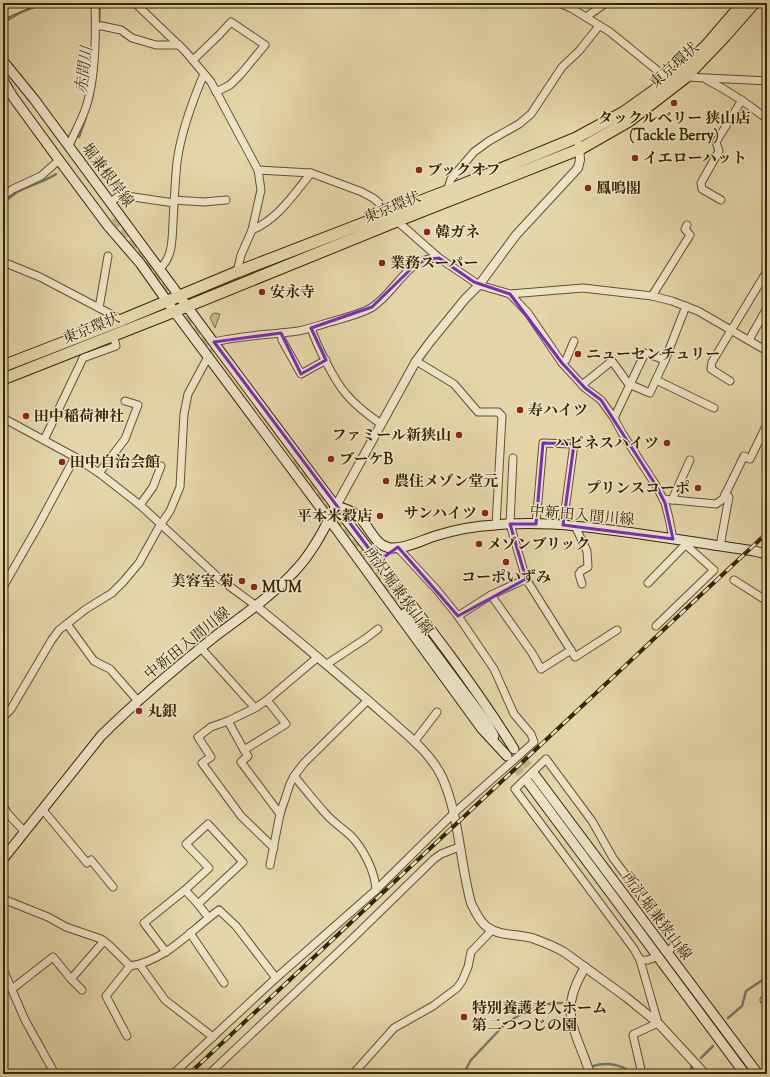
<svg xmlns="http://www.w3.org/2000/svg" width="770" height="1077" font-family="'Sorts Mill Goudy','Noto Serif JP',serif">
<rect width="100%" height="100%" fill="#e4d6aa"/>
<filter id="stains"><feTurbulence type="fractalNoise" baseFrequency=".005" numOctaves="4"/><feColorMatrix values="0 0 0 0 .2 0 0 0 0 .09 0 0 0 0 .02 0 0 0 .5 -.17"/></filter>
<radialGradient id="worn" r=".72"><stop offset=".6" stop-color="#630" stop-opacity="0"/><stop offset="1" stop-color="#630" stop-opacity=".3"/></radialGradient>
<path fill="#bbbc84" stroke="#7a7043" d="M215,313L220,314L215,328L210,318L212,314Z"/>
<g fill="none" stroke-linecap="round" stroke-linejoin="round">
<g stroke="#757c6d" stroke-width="2.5">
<path d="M3,23L21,12L45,3"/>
<path d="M99,25L100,3"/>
<path d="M90,104L93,94"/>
<path d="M79,137L86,117"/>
<path d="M3,205C18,185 39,186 56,174"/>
<path d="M728,1018L742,1006L746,991L767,977"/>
<path d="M701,1058L713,1046"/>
<path d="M593,1066C606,1062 623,1064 632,1074"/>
<path d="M691,1067L694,1074"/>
<path d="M463,1074L471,1060L505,1024L526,1011L544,1005L554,1003H562"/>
</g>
<g stroke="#c2b288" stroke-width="9" stroke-dasharray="9 4.5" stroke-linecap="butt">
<path d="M115,218L214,351"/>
<path d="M292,462L331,514"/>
<path d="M330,506L408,611"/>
<path d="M514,749L534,774"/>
<path d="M507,756L528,782"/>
</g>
<defs>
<g id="minor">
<path d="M135,3L185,51L211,82L258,170L261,190L252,230L241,255L237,272"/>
<path d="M501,3H502"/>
<path d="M559,3L571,8L610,32L669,80"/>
<path d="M3,15L31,3"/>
<path d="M586,17L606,3"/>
<path d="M96,26H102L121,30L132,38L156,45H179"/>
<path d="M193,60L219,35L231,22L265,45L241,74L230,85L216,92"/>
<path d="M686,77L767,81"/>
<path d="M707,80C729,91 748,104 767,119"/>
<path d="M69,146C74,133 82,120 86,107C96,77 96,34 95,3"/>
<path d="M258,170L311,173L362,192L373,198L385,208L389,214"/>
<path d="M447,191L451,179L474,152L489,141L519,124L531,114L562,67L579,51L599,26"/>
<path d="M3,196L13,189L41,176L59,160"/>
<path d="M174,200L204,202L226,200"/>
<path d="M721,200L702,189L701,183L719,151L716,142L742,100"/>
<path d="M111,202L120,195L174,203"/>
<path d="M397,221L439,258L479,285L510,294L583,288L652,296L672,301L698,311L767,351"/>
<path d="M252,230C278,219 294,194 311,173"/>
<path d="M3,262L40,277L122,320"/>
<path d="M159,269C173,258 172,239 173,223C174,203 175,182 177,162C181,132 192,102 204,74"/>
<path d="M510,294L528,313L562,363L585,388L601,400L614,418L622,433L657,487L665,503L669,518L673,539"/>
<path d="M652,296L690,235L685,229L687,225"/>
<path d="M99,308L108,256"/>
<path d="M311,328C317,346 334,380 346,394C356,406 368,415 381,424"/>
<path d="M281,333L282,340L301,374L326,360"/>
<path d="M749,340L767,308"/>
<path d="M214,342C241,335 271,335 298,331C309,329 320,325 330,322C344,318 358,315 371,308C395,294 407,256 439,258"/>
<path d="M416,361L454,384L478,412H498L502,416L496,525"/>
<path d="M562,363L566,360L574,341"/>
<path d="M656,380L714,408"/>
<path d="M730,381L711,369L712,362L767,271"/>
<path d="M582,385L612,361L630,386"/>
<path d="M631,385L650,393L665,360"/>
<path d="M3,418L75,457L99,473L140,505L221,580L255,605"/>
<path d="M614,418L645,353L665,360L686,306"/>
<path d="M44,440L83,358L116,346L113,335"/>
<path d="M513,458L510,524L526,579L575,657L617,630"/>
<path d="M99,473L125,439L138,405L125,401"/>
<path d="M663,499L716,504L723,499L744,456L750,459L767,424"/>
<path d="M672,500L690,460"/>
<path d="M140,505L153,487L161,466"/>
<path d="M536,524L543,443L574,444L563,525"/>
<path d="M575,526L587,551L588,567L581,571L579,574L582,584"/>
<path d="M720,546L729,497L725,494"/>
<path d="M734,580L767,601"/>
<path d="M648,583L688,542"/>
<path d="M3,587L38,526L75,457"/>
<path d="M491,595L532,653L541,669L571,650"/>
<path d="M458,616L491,595L526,579"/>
<path d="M67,624L94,661L110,669L138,701"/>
<path d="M656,626L714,570L686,545"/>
<path d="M201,648L255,708"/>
<path d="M327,664L365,639L378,629"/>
<path d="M3,717L11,709L51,641L59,630L86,609L112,593L123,582L139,563L159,527L170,511L180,487L184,414L188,394L208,357"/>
<path d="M228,721L244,750L286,724L267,700"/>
<path d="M414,742L437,712"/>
<path d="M244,750L248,756L241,762L280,814"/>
<path d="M294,776C305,789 315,802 326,814C333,822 342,828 350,835C363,848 375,871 376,890"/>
<path d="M3,806L8,814L25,832"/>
<path d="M43,810L87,863L91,860L113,887"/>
<path d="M274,848L241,816L202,763L211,757L198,737L211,727L228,721L255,708L267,700L318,657"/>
<path d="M270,865L280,814L290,784L294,776L304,763L368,700"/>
<path d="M185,890L198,904"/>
<path d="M3,899L48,917L66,927L101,939L109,945L130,966"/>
<path d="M190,933L224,983"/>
<path d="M166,952L144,923L185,890L209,868L186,844L208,824L243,862L198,904L208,917"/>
<path d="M640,960H648L656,957"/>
<path d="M140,965L165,1000L213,1037"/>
<path d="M3,969L25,1020L55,1074"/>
<path d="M71,979L82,990"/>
<path d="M12,989L53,957L71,979L104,941"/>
<path d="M764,1000L767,998"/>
<path d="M127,1036L106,996L130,966C166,961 191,930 219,910L236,926L276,978"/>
<path d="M173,1074L276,978L376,890L453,814L534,742L531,734L514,714L494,669L458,616L436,589L398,548"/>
<path d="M209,1074L352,939L434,859L441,854L459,847"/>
<path d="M353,1074L394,1028L433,1006L457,988L462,981L468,967L471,952L492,930"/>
<path d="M642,1074L633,1035L634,1034L658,1023L640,960L634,949L515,789L546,759L592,821L613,858L676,943L667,953"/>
</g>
<g id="tertiary">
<path d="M336,506L416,361L430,342L465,299L479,285L516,235L578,168L580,160L579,145"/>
<path d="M255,605C300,642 344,679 387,717C407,735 430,752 442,777C459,814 460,863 471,903C475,911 479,921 487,927C499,936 518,934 532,938C543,942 554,946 564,952L626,997L658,1023L705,1074"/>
<path d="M585,967C579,978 573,989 571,1002C567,1024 584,1052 590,1074"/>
</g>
<g id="secondary">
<path d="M3,61L34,99C133,233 231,367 331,500C393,582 460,662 514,749"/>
<path d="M3,80L13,97L59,160L108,226L140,263L174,311L329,519L482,729L507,756"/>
<path d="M405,613L487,723L494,736"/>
<path d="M534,774L758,1074"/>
<path d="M528,782L745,1074"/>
<path d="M3,859L101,736C138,699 178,666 218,634C244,615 271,596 293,573C312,554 324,529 336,506C344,508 351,510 358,516C369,525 375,547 391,548C406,549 422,540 435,536C454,530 474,526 495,525C533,521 572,525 610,530C658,536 706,544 754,551L767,554"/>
</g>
<g id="trunk">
<path d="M3,366L122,320L237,272L447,191L576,138L624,112L669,80L706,46L743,3"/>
<path d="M3,379L188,306L397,221L580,149L629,121L686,77L725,36L754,3"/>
</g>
</defs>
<use href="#minor" stroke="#63502c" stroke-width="9"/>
<use href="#tertiary" stroke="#63502c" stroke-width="10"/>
<use href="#secondary" stroke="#382402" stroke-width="11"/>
<use href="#trunk" stroke="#382402" stroke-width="13"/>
<use href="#minor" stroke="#ede4c8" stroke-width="7"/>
<use href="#tertiary" stroke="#ede4c8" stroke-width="8"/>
<use href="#secondary" stroke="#ede4c8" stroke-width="9"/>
<use href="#trunk" stroke="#e4d6aa" stroke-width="11"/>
<defs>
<path id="rail" d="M189,1074L767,533"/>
</defs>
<use href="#rail" stroke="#382402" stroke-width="4"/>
<use href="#rail" stroke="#ede4c8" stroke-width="2.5" stroke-dasharray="8" stroke-linecap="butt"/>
</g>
<path fill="none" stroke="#7b2cbf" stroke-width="3" stroke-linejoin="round" d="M439,258L474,282L510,294L562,363L585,388L601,400L657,487L665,503L673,539L563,525L574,444L543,443L536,524H510L526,579L458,616L398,547L384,557L382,566L214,342L281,333L301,374L326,360L311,328L372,307L413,267L425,260Z"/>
<g fill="#8f2418" stroke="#ede4c8" stroke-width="1.5">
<circle cx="674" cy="103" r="4"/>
<circle cx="635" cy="158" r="4"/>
<circle cx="419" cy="170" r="4"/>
<circle cx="588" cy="188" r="4"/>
<circle cx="427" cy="232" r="4"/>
<circle cx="382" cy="263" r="4"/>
<circle cx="262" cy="292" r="4"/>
<circle cx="578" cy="354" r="4"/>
<circle cx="520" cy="410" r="4"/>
<circle cx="26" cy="416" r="4"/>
<circle cx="459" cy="435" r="4"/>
<circle cx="667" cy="443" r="4"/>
<circle cx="331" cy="459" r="4"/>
<circle cx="62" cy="462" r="4"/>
<circle cx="386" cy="481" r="4"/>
<circle cx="698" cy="488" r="4"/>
<circle cx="485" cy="513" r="4"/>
<circle cx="380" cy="516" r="4"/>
<circle cx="479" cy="544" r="4"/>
<circle cx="506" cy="562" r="4"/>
<circle cx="242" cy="581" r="4"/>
<circle cx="254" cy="587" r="4"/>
<circle cx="139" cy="711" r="4"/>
<circle cx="464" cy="1017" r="4"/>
</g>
<g text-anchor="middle" stroke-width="3" stroke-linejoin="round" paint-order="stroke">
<g font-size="15" fill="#382402" stroke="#ede4c8">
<text transform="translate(674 65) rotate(-42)" y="5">東京環状</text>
<text transform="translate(108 175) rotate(53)" y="5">堀兼根岸線</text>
<text transform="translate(392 207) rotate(-22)" y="5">東京環状</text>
<text transform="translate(91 328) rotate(-22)" y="5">東京環状</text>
<text transform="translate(582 515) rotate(5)" y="5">中新田入間川線</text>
<text transform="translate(399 591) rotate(54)" y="5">所沢堀兼狭山線</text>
<text transform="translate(187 643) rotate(-39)" y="5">中新田入間川線</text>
<text transform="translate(657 916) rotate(53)" y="5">所沢堀兼狭山線</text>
</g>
<g font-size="15" font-weight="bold" fill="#382402" stroke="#ede4c8" text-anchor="start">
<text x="674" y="123" text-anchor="middle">タックルベリー 狭山店<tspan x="674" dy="17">(Tackle Berry)</tspan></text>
<text x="643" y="163">イエローハット</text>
<text x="427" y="175">ブックオフ</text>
<text x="596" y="193">鳳鳴閣</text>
<text x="435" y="237">韓ガネ</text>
<text x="390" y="268">業務スーパー</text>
<text x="270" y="297">安永寺</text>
<text x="586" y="359">ニューセンチュリー</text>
<text x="528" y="415">寿ハイツ</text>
<text x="34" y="421">田中稲荷神社</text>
<text x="451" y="440" text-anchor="end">ファミール新狭山</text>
<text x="659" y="448" text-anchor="end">ハピネスハイツ</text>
<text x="339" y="464">ブーケB</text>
<text x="70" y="467">田中自治会館</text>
<text x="394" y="486">農住メゾン堂元</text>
<text x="690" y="493" text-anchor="end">プリンスコーポ</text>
<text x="477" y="518" text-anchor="end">サンハイツ</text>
<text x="372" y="521" text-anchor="end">平本米穀店</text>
<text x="487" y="549">メゾンブリック</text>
<text x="506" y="582" text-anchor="middle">コーポいずみ</text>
<text x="234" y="586" text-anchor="end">美容室 菊</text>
<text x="262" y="592">MUM</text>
<text x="147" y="716">丸銀</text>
<text x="472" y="1013">特別養護老人ホーム<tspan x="472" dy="17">第二つつじの園</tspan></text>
</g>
<g font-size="16" font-style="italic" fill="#51482f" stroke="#ede4c8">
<text transform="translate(83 70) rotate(-83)" y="6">赤間川</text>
</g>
</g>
<rect width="770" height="1077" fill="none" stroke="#e4d6aa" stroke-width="16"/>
<rect x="4" y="4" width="762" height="1069" fill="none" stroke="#382402" stroke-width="2"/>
<rect x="8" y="8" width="754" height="1061" fill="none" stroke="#382402"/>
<rect width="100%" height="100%" filter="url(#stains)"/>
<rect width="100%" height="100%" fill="url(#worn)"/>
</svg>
